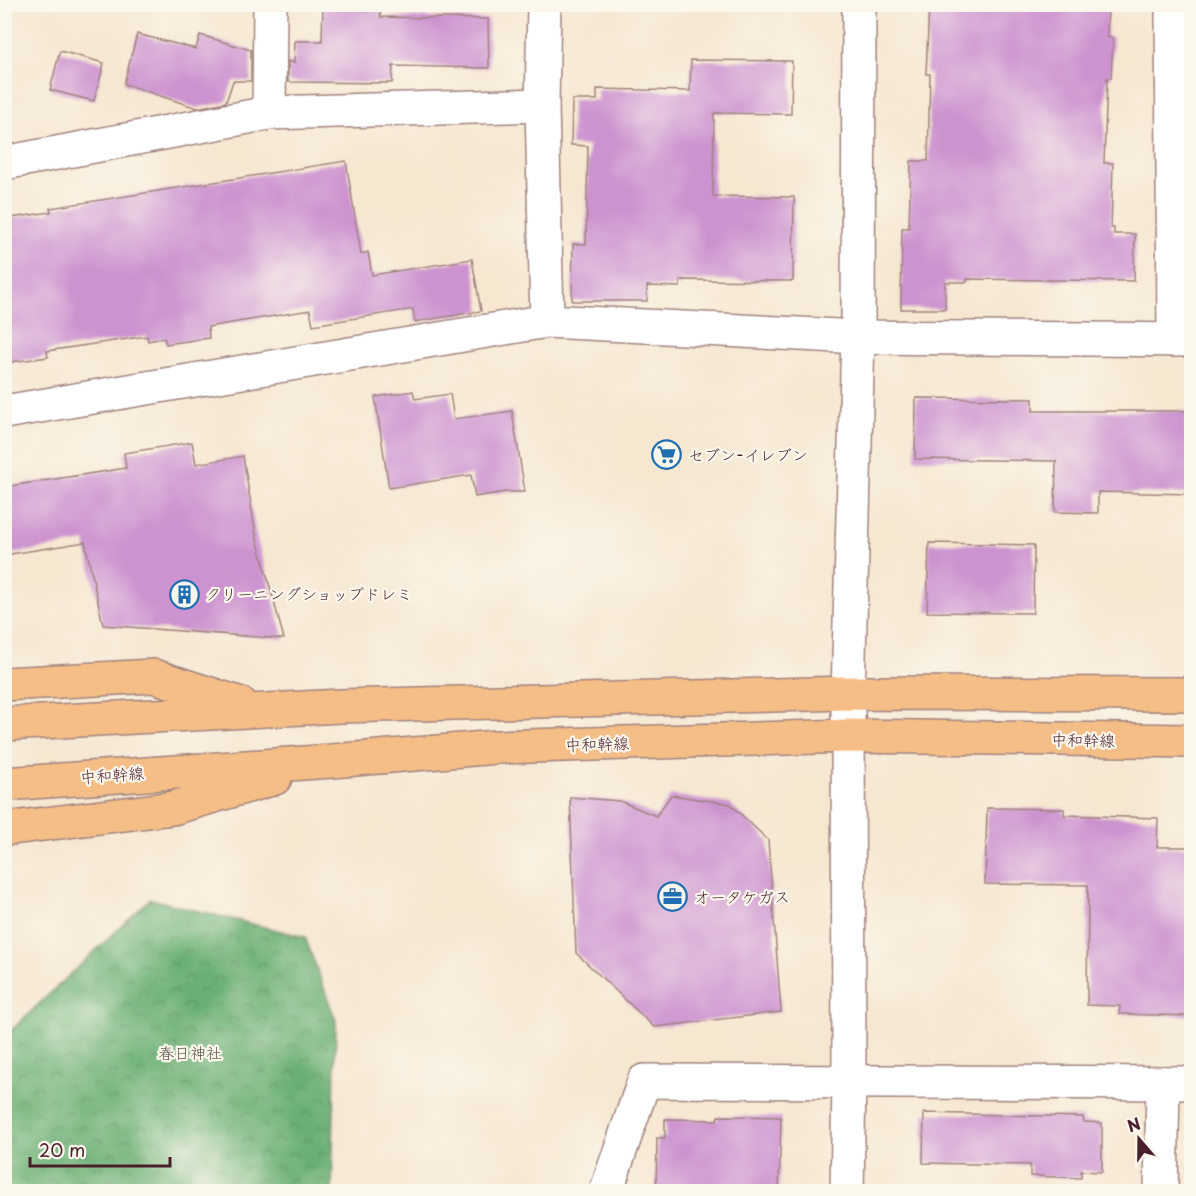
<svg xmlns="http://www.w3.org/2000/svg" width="1196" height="1196" font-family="'Playpen Sans','Klee One',sans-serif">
<defs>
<pattern id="forest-crowns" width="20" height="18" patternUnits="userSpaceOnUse" patternTransform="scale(1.5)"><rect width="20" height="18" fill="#6ab074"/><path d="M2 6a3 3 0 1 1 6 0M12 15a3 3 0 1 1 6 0" fill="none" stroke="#598f5f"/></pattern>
</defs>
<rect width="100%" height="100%" fill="#fbf7ec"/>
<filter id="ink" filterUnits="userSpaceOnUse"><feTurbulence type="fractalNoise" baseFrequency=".0167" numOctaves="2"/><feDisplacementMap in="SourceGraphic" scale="12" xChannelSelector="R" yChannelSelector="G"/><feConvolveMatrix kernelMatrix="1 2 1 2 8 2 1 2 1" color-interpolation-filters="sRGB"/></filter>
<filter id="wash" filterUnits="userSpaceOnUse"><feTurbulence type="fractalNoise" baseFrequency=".008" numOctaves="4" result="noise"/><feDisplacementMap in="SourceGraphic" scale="24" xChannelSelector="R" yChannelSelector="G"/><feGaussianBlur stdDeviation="1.35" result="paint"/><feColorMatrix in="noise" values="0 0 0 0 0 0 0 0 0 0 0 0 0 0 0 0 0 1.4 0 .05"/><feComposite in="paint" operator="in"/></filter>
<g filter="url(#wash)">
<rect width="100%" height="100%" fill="#f6e7d1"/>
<path fill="url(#forest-crowns)" stroke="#5a6850" stroke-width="1.5" d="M150,899L305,937L336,1021L332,1191H5V1036Z"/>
<g id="blocks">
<g fill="#cd93d0">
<path d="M323,4H381L380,17L488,19L489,68L393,66L392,83L288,82V61L294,63L295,41H322Z"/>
<path d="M929,4H1108L1107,37L1113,38L1111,78H1107L1104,163H1113L1111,228H1114V234H1135L1134,281L967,279V282H945V309H901L902,228H909L911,161H928L930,74H926Z"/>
<path d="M137,34L196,49L200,35L251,50V81H233L226,102L197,108L124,84Z"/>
<path d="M60,51L104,63L94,101L50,90Z"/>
<path d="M691,60L792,61L791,114L714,113L713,196L794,197L793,281L680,280V287L647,286V301H572L573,244H586L588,146L571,145L572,100H597V89L690,91Z"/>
<path d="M346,161L361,254L368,252L372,275L472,259L481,311L415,322L413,309L313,325L310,310L208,327L209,338L166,344L164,338L148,341L147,336L47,351L48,357L4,363V219L51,212L50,208Z"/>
<path d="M413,391L415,399L450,394L454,419L512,411L525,492H505L475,497L471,475L389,488L375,397Z"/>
<path d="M916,398L1033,399V411H1186L1185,433H1191V494L1098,492V513L1055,512L1056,461L915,459Z"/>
<path d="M192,442L196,464L243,456L256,535L284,639L103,625L85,542L4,555V487L126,468L124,453Z"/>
<path d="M929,543L1034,545L1033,613L927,612Z"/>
<path d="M671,795L730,804L768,840L781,1012L654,1027L576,953L570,797L620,801L656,816Z"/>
<path d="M987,808L1064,809V815L1158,818L1157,847H1191V1016L1119,1014L1120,1006L1087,1005L1088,885L985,884Z"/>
<path d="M924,1113L1083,1117L1084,1122L1102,1123V1172L1081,1171V1178L1030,1176V1165L923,1163Z"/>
<path d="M718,1116L781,1117L779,1191H656L657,1138H665V1119L717,1120Z"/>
</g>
</g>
</g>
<g filter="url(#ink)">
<use href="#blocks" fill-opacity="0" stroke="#a0837e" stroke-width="1.5"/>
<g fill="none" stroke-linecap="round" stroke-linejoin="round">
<defs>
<g id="minor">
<path d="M544,4L542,105L547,321"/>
<path d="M1172,4L1174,340"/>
<path d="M269,113L270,4"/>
<path d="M4,163L269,113L542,105"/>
<path d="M4,412L547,321L858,337L1192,340"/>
<path d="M606,1192L644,1081L1192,1083"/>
<path d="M847,1192L849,1081L848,693L858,337L859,4"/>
<path d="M1161,1192L1163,1083"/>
</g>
<g id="major">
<path d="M4,684L154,676L241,704"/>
<path d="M4,724L341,706L848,693L1192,694"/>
<path d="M4,784L332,761L497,747L848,736L1192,741"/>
<path d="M4,829L173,808L275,778"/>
</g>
</defs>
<use href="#minor" stroke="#a0837e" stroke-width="36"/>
<use href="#major" stroke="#a0837e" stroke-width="36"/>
<use href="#minor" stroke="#fff" stroke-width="33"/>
<use href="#major" stroke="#f6be87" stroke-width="33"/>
</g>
</g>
<defs>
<symbol id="supermarket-ring" viewBox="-11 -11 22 22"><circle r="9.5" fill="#fbf7ec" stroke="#1f6fb2" stroke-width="1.5"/><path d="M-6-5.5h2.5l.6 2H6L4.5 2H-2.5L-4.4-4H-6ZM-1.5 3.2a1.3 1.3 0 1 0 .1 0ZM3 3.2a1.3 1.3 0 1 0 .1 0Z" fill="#1f6fb2"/></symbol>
<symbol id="building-ring" viewBox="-11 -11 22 22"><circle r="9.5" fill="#fbf7ec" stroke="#1f6fb2" stroke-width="1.5"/><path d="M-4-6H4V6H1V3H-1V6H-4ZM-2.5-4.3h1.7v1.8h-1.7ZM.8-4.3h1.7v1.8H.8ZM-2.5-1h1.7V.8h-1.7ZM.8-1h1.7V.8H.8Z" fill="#1f6fb2"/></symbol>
<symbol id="office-ring" viewBox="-11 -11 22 22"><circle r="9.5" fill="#fbf7ec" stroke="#1f6fb2" stroke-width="1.5"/><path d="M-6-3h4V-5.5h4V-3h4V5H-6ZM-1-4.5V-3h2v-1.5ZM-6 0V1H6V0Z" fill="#1f6fb2"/></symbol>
</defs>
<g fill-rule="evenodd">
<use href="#supermarket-ring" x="650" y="438" width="33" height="33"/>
<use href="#building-ring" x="168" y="578" width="33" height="33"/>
<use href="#office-ring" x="656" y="880" width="33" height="33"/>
</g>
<g text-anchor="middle" stroke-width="4.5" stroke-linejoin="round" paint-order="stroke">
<g font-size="16" fill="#4a1f2b" stroke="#fbf7ec" text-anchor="start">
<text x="688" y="461">セブン-イレブン</text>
<text x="205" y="600">クリーニングショップドレミ</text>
<text x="694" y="903">オータケガス</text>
</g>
<g font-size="16" fill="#4a1f2b" stroke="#fbf7ec">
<text transform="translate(1083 740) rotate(1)" y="6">中和幹線</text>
<text transform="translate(597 744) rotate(-2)" y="6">中和幹線</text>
<text transform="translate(112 775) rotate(-4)" y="6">中和幹線</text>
</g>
<g font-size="16" fill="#5b5347" stroke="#fbf7ec">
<text x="190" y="1059">春日神社</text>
</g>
</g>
<rect width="1196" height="1196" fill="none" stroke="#fbf7ec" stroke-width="24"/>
<g transform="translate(1139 1139) rotate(340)" stroke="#fbf7ec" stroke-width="4.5" paint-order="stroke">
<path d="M0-4.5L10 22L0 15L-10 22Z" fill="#4a1f2b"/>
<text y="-9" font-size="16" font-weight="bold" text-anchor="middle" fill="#4a1f2b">N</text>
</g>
<path d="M30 1157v9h140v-9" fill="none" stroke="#4a1f2b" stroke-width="3"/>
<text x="39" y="1157" font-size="18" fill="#4a1f2b" stroke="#fbf7ec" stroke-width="4.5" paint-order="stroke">20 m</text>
</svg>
